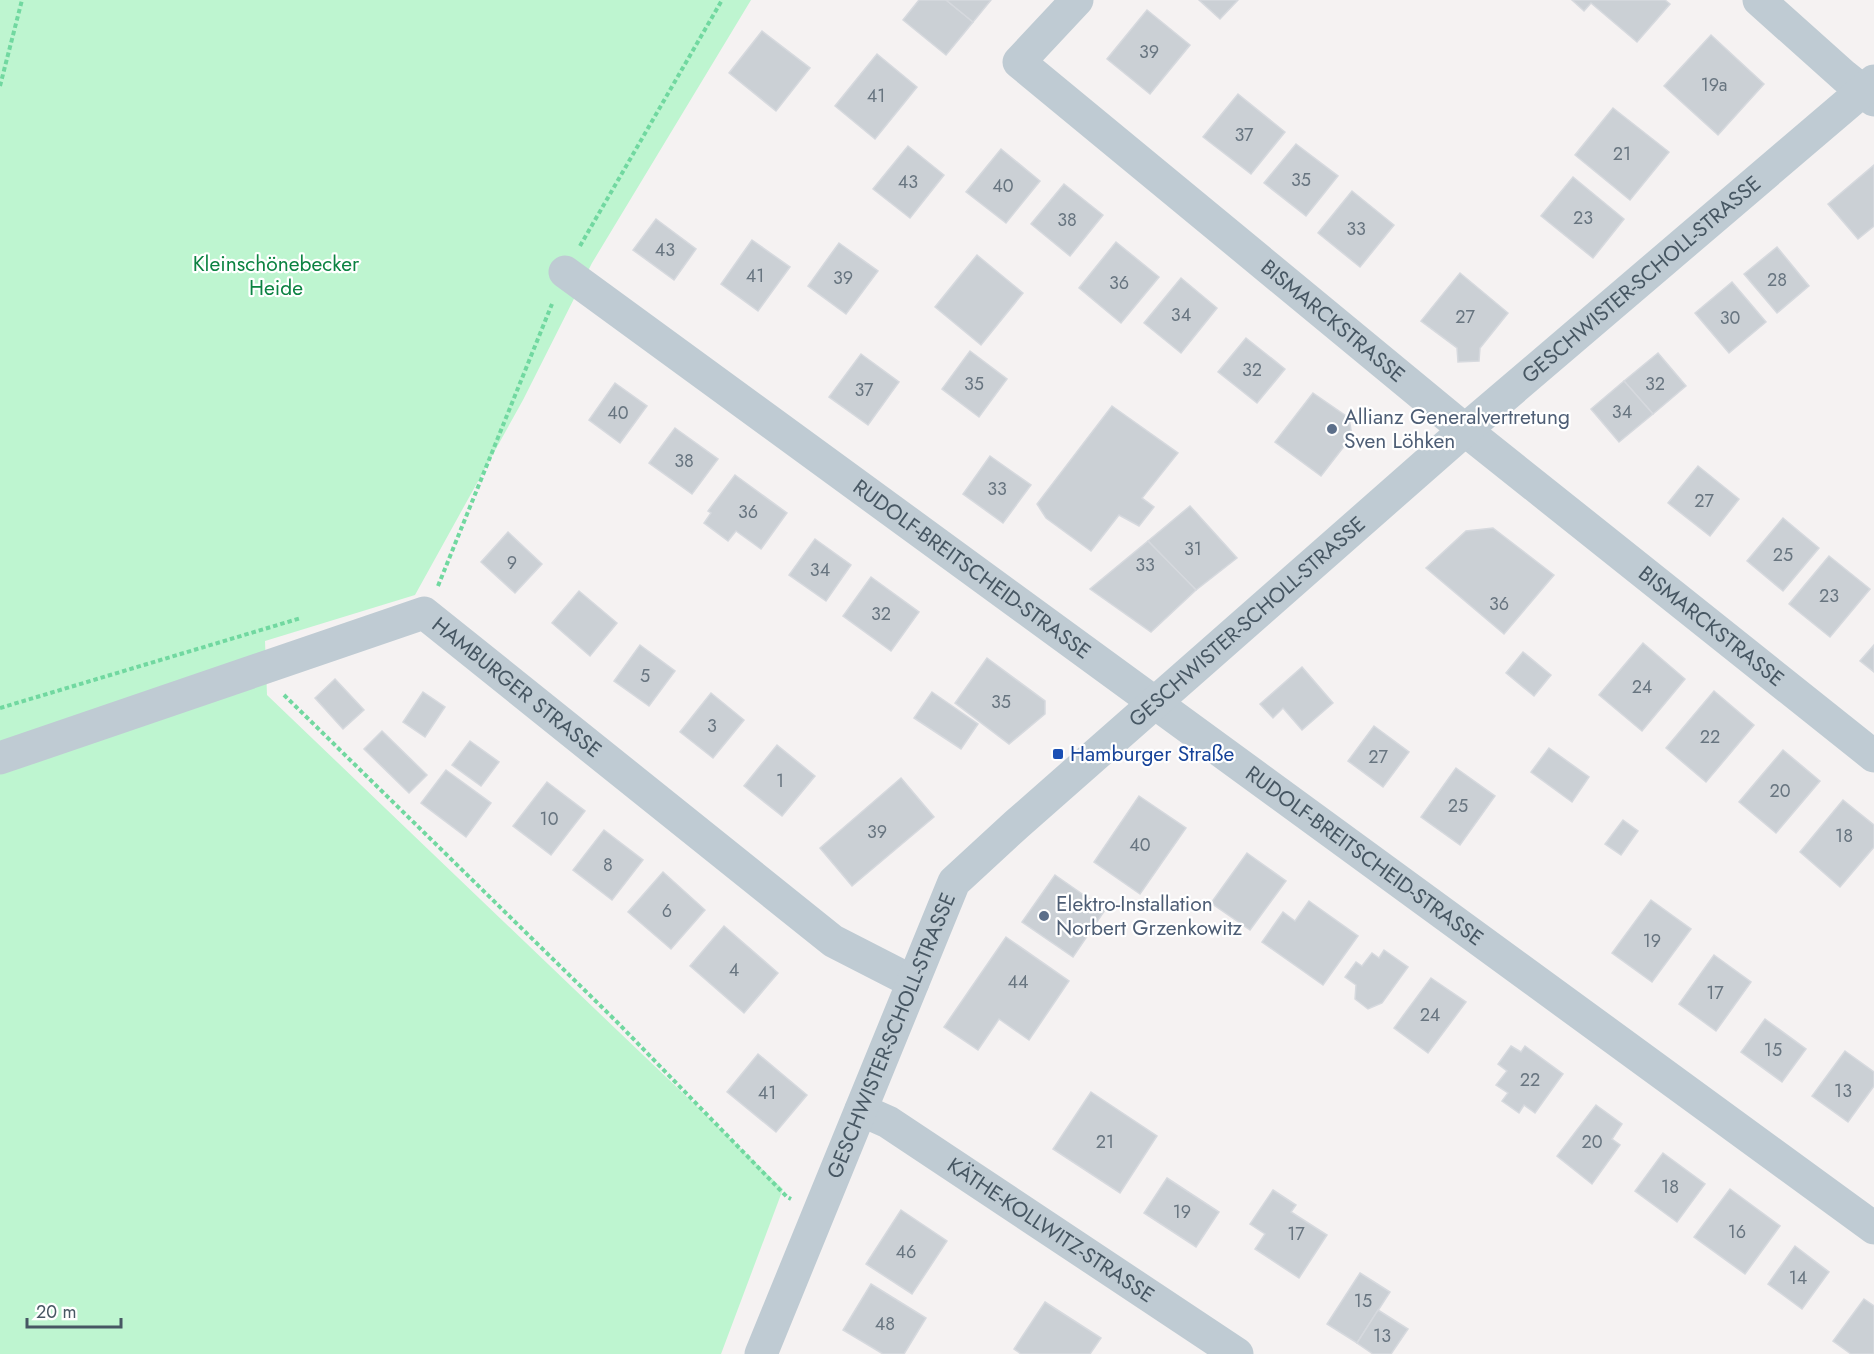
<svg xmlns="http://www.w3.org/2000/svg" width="1874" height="1354" font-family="Jost,sans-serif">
<rect width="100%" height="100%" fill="#f5f2f2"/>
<path fill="#bef5d0" d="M0,0H751L592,263L523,400L415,595L265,641L267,695L783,1189L721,1354H0Z"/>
<g fill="#cbd0d5" stroke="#d6d9de" stroke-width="1.5">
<path d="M919,0H946L973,22L946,55L903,20Z"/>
<path d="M946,0H991L973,22Z"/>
<path d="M1199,0H1238L1220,19Z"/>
<path d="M1572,0H1665L1670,4L1637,42L1591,3L1584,11Z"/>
<path d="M1147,10L1190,45L1150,94L1107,59Z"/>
<path d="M762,31L810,68L776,111L729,73Z"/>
<path d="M1711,35L1764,84L1718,135L1664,86Z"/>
<path d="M877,54L917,87L875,139L835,106Z"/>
<path d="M1238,94L1285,132L1251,174L1203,137Z"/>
<path d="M1613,108L1669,152L1630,200L1575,155Z"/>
<path d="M1296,144L1338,176L1306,216L1264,183Z"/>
<path d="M908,146L944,175L910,218L873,189Z"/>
<path d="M1001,149L1040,181L1006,223L966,192Z"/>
<path d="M1874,165V226L1858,239L1828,204Z"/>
<path d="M1573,177L1624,219L1593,258L1541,216Z"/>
<path d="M1064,184L1103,215L1070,256L1031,224Z"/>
<path d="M1352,191L1394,225L1360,267L1318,233Z"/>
<path d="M656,219L696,249L674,280L633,250Z"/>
<path d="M752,240L790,267L758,311L721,284Z"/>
<path d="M1116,242L1159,277L1121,323L1079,288Z"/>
<path d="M839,243L878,271L846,314L808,286Z"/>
<path d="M1777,247L1809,286L1777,313L1744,274Z"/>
<path d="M977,255L1023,293L981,345L935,307Z"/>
<path d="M1460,273L1508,313L1480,348L1479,361L1458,362L1457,348L1421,321Z"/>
<path d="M1181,278L1217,308L1181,353L1144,323Z"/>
<path d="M1732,282L1766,322L1729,353L1695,313Z"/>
<path d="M1246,338L1285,369L1257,403L1218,372Z"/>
<path d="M970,351L1007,379L979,417L942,389Z"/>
<path d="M1658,353L1686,386L1653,414L1624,381Z"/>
<path d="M861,354L899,382L868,425L829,397Z"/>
<path d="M1624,381L1653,414L1619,442L1591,409Z"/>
<path d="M615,383L647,406L620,443L589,420Z"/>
<path d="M1313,393L1349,418L1352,436L1321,476L1275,442Z"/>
<path d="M1112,406L1178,453L1142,498L1154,507L1139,526L1119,515L1091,551L1046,518L1037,504Z"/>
<path d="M675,428L718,459L692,494L649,463Z"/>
<path d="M990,456L1031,485L1003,523L963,494Z"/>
<path d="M1698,466L1739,499L1710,536L1668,503Z"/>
<path d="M735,475L787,513L761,549L736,531L728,541L704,523L711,513L708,511Z"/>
<path d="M1190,506L1237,558L1196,590L1148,541Z"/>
<path d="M1783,518L1819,548L1783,591L1747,561Z"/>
<path d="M1493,528L1554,575L1504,634L1426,568L1466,531Z"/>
<path d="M508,532L542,564L515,593L481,562Z"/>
<path d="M815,539L851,565L826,601L789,575Z"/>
<path d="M1148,541L1196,590L1151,632L1090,589Z"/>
<path d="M1829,556L1870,589L1830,637L1789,604Z"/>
<path d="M871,577L919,612L891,651L843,616Z"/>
<path d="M579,591L617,623L590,656L552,623Z"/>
<path d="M1643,643L1685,679L1642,731L1599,695Z"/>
<path d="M640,645L675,671L649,706L614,681Z"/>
<path d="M1874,645V672L1860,661Z"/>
<path d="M1523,652L1551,675L1534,696L1506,673Z"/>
<path d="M987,658L1045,701V714L1009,744L955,703Z"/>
<path d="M1302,667L1333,703L1302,730L1283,708L1273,718L1260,704Z"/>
<path d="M335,679L364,710L343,729L315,698Z"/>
<path d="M1714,691L1754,725L1706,782L1666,748Z"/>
<path d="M423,692L445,707L425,737L403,722Z"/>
<path d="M932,692L978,724L961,749L914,718Z"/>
<path d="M711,693L744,720L713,758L680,732Z"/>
<path d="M1374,726L1409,752L1383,787L1348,761Z"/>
<path d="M382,731L427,775L409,793L364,749Z"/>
<path d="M470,741L499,762L481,786L452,765Z"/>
<path d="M777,745L815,776L782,816L744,786Z"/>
<path d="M1549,748L1589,777L1572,802L1531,772Z"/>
<path d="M1783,750L1820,781L1776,833L1739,802Z"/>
<path d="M1456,768L1495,796L1460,845L1421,817Z"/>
<path d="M446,770L491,803L466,837L421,803Z"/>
<path d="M901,778L934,817L852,886L820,848Z"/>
<path d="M547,782L585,811L551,855L513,826Z"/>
<path d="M1139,796L1186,828L1140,894L1094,862Z"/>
<path d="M1843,800L1874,825V847L1840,887L1800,852Z"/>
<path d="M1623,820L1638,831L1621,855L1605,844Z"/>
<path d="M604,830L643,860L612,900L573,870Z"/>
<path d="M1247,853L1286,881L1250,930L1211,903Z"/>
<path d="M663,872L705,910L671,949L628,912Z"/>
<path d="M1055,875L1105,910L1073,957L1022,922Z"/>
<path d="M1651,900L1691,929L1652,982L1612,953Z"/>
<path d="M1309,901L1358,936L1323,985L1262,942L1283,912L1295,921Z"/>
<path d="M724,926L778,973L744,1013L690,966Z"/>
<path d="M1006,937L1069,981L1029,1040L999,1019L978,1050L944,1027Z"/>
<path d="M1384,950L1408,967L1382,1003L1368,1009L1355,999L1356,985L1345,977L1356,962L1362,966L1372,953L1379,958Z"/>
<path d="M1714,955L1751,982L1716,1031L1679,1004Z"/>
<path d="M1431,978L1466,1002L1428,1053L1394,1028Z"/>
<path d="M1765,1019L1806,1049L1782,1082L1741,1052Z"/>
<path d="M1511,1046L1521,1052L1525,1046L1563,1074L1535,1113L1524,1105L1519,1113L1502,1101L1508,1093L1496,1085L1507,1071L1498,1064Z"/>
<path d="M1845,1051L1874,1072V1086L1848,1122L1812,1096Z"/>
<path d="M758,1054L807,1095L776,1132L727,1092Z"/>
<path d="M1091,1092L1157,1136L1120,1193L1053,1149Z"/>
<path d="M1596,1105L1622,1124L1612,1139L1620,1145L1592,1184L1557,1156Z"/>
<path d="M1663,1153L1705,1184L1677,1222L1635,1191Z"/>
<path d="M1167,1178L1219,1212L1196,1247L1144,1213Z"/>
<path d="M1730,1189L1780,1226L1745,1274L1694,1237Z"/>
<path d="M1273,1190L1296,1205L1291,1212L1327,1235L1299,1278L1255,1249L1265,1234L1250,1224Z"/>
<path d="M901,1210L947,1241L912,1294L866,1264Z"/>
<path d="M1795,1246L1829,1272L1802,1309L1768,1284Z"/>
<path d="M1360,1273L1390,1292L1357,1343L1327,1324Z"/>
<path d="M871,1284L926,1318L904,1354H883L843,1330Z"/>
<path d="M1864,1299L1874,1306V1354H1851L1833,1341Z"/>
<path d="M1045,1302L1101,1338L1090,1354H1021L1014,1349Z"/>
<path d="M1378,1310L1408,1329L1391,1354H1373L1357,1343Z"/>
</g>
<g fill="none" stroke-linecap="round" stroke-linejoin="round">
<g stroke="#71d8a0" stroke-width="4" stroke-dasharray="4.5 3" stroke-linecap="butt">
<path d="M0,86L22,0"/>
<path d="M580,246L722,0"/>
<path d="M438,586L552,304"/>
<path d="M284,695L617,1022L787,1197L791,1199"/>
<path d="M0,708L301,618"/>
</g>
<g stroke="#bfcbd3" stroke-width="33">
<path id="s1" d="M1077,0L1019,62L1465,430L1874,756"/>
<path d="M1759,0L1844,76L1874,100"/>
<path id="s2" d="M565,272L1874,1228"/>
<path id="s3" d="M0,758L424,613L833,941L913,982"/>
<path id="s4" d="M861,1110L888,1122L1237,1354"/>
<path id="s5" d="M761,1354L954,882L1017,824L1465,430L1874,81"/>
</g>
</g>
<g fill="#5c6f8a" stroke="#fff" stroke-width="2">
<circle cx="1332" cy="429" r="6"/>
<circle cx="1044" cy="916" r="6"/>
</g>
<rect fill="#1a4fb4" stroke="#fff" stroke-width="2" x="1052" y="748" width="12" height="12" rx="3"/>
<g text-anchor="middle" stroke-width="4.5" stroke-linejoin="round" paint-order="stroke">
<g font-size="18" fill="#687580">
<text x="1149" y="58">39</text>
<text x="1714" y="91">19a</text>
<text x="876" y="102">41</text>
<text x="1244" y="141">37</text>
<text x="1622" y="160">21</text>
<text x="1301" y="186">35</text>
<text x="908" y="188">43</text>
<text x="1003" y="192">40</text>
<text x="1583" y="224">23</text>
<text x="1067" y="226">38</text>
<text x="1356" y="235">33</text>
<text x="665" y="256">43</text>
<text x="755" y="282">41</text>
<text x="843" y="284">39</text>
<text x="1777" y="286">28</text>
<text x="1119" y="289">36</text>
<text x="1181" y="321">34</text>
<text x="1465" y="323">27</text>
<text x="1730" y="324">30</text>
<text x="1252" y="376">32</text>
<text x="974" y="390">35</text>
<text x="1655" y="390">32</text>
<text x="864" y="396">37</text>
<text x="1622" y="418">34</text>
<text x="618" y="419">40</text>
<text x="684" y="467">38</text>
<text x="997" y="495">33</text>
<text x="1704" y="507">27</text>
<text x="748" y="518">36</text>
<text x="1193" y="555">31</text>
<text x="1783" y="561">25</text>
<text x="512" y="569">9</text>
<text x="1145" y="571">33</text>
<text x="820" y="576">34</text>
<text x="1829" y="602">23</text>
<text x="1499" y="610">36</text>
<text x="881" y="620">32</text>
<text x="645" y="682">5</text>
<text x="1642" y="693">24</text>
<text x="1001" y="708">35</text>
<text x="712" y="732">3</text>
<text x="1710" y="743">22</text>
<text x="1378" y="763">27</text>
<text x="780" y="787">1</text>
<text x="1780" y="797">20</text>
<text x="1458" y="812">25</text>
<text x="549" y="825">10</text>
<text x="877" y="838">39</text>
<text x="1844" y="842">18</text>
<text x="1140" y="851">40</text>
<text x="608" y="871">8</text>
<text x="667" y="917">6</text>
<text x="1652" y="947">19</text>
<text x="734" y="976">4</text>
<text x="1018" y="988">44</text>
<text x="1715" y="999">17</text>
<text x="1430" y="1021">24</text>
<text x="1773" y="1056">15</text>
<text x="1530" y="1086">22</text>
<text x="1843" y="1097">13</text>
<text x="767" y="1099">41</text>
<text x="1105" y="1148">21</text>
<text x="1592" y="1148">20</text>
<text x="1670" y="1193">18</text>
<text x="1182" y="1218">19</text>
<text x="1737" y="1238">16</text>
<text x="1296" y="1240">17</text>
<text x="906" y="1258">46</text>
<text x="1798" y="1284">14</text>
<text x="1363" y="1307">15</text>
<text x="885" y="1330">48</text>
<text x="1382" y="1342">13</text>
</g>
<g font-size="21" fill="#0c8342" stroke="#fff">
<text x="276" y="271">Kleinschönebecker<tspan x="276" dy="24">Heide</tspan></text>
</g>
<g font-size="21" fill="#475763" stroke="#fff">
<text dy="7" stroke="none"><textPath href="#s5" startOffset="1424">GESCHWISTER-SCHOLL-STRASSE</textPath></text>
<text dy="7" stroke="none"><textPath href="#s1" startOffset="492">BISMARCKSTRASSE</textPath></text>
<text dy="7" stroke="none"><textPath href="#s2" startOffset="504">RUDOLF-BREITSCHEID-STRASSE</textPath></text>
<text dy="7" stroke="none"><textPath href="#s5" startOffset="902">GESCHWISTER-SCHOLL-STRASSE</textPath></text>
<text dy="7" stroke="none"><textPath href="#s1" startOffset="978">BISMARCKSTRASSE</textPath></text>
<text dy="7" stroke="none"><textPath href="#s3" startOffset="567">HAMBURGER STRASSE</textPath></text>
<text dy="7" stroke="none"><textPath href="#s2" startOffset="990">RUDOLF-BREITSCHEID-STRASSE</textPath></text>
<text dy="7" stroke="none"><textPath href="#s5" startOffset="344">GESCHWISTER-SCHOLL-STRASSE</textPath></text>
<text dy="7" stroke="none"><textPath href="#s4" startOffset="225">KÄTHE-KOLLWITZ-STRASSE</textPath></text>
</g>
<g font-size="21" fill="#4e5e75" stroke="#fff" text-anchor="start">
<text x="1344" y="424">Allianz Generalvertretung<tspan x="1344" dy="24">Sven Löhken</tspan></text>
<text x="1056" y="911">Elektro-Installation<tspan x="1056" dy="24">Norbert Grzenkowitz</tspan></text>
</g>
<g font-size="21" fill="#164399" stroke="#fff" text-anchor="start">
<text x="1070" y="761">Hamburger Straße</text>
</g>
</g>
<path d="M27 1318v9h94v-9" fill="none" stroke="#475763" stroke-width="3"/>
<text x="36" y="1318" font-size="18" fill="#475763" stroke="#ffffff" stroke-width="4.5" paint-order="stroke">20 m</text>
</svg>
